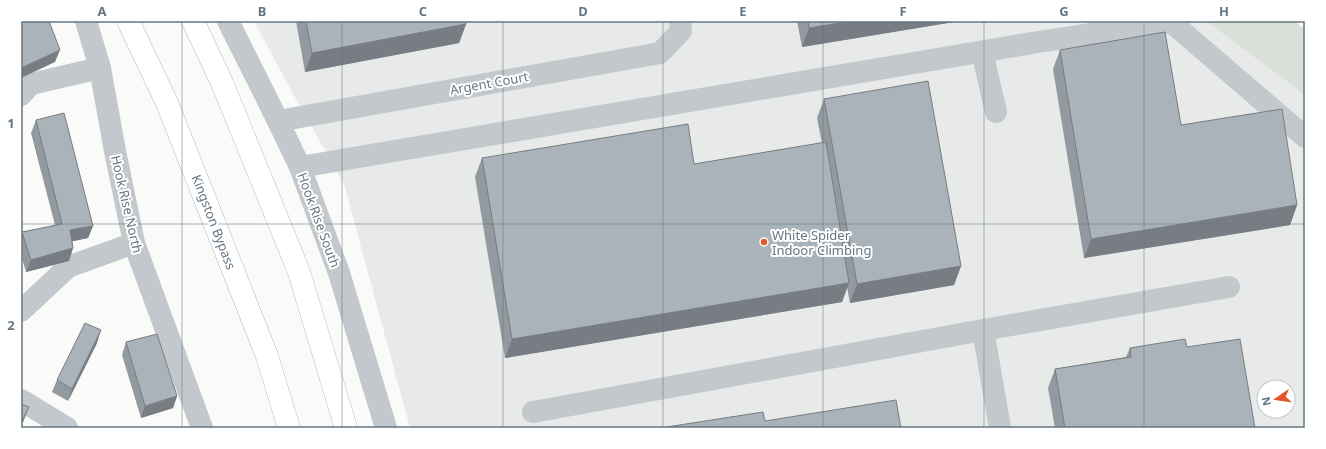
<svg xmlns="http://www.w3.org/2000/svg" width="1326" height="449" font-family="'Noto Sans',sans-serif">
<rect width="100%" height="100%" fill="#fafaf8"/>
<path fill="#e8e9e9" fill-rule="evenodd" d="M254,21H1206L1305,95V428H410L344,184L292,92ZM1264,387H1288V411H1264Z"/>
<path fill="#dadfd7" d="M1206,21H1294L1305,29V95Z"/>
<g fill="none" stroke-linecap="round" stroke-linejoin="round">
<defs>
<g id="highway">
<path d="M128,21L167,103L267,356L289,428"/>
<path d="M193,21L223,85L299,272L346,428"/>
</g>
</defs>
<use href="#highway" stroke="#b4b9bd" stroke-width="23"/>
<g stroke="#c3c8cc" stroke-width="22">
<path d="M86,21L100,68L115,151L134,243L202,428"/>
<path d="M228,21L278,121L300,167L339,273L386,428"/>
<path d="M982,52L996,112"/>
<path d="M21,95L31,84L100,68"/>
<path d="M278,121L660,53L681,31L680,21"/>
<path d="M300,167L1038,42L1171,22L1305,137"/>
<path d="M21,311L68,267L134,243"/>
<path d="M983,330L1000,428"/>
<path d="M21,400L67,428"/>
<path d="M533,412L983,330L1229,287"/>
</g>
<use href="#highway" stroke="#fff" stroke-width="22"/>
</g>
<g fill="#929a9f">
<path d="M296,21H466V24L459,43L305,72Z"/>
<path d="M797,21H960L802,47Z"/>
<path d="M1060,50L1181,125L1297,205L1290,225L1084,258L1053,69Z"/>
<path d="M824,99L961,266L954,285L850,303L847,287L842,302L505,358L475,177L482,158L694,164L822,143L817,118Z"/>
<path d="M36,120L93,226L88,238L72,241L73,248L69,261L26,272L21,255V236L22,232L55,225L31,133Z"/>
<path d="M126,342L177,396L173,408L141,418L122,355Z"/>
<path d="M97,343L68,401L52,392L57,380Z"/>
<path d="M1187,347L1255,428H1055L1048,388L1055,369L1126,357L1130,348Z"/>
</g>
<g fill="#777d82">
<path d="M852,21H960L802,47L809,28Z"/>
<path d="M466,24L459,43L305,72L312,53Z"/>
<path d="M60,50L55,62L21,78V68Z"/>
<path d="M1297,205L1290,225L1084,258L1091,239Z"/>
<path d="M93,226L88,238L65,243L70,230Z"/>
<path d="M73,248L69,261L26,272L31,260Z"/>
<path d="M961,266L954,285L850,303L857,284Z"/>
<path d="M849,283L842,302L505,358L512,339Z"/>
<path d="M101,330L97,343L68,401L72,389Z"/>
<path d="M177,396L173,408L141,418L145,406Z"/>
<path d="M29,407L24,420L21,426V423Z"/>
</g>
<g fill="#aab3b9" stroke="#777d82">
<path d="M21,21H49L60,50L21,68Z"/>
<path d="M306,21H466V24L312,53Z"/>
<path d="M808,21H852L809,28Z"/>
<path d="M1165,32L1181,125L1282,109L1297,205L1091,239L1060,50Z"/>
<path d="M928,81L961,266L857,284L824,99Z"/>
<path d="M64,113L93,226L70,230L73,248L31,260L22,232L62,224L36,120Z"/>
<path d="M688,124L694,164L826,142L849,283L512,339L482,158Z"/>
<path d="M85,323L101,330L72,389L57,380Z"/>
<path d="M157,334L177,396L145,406L126,342Z"/>
<path d="M1185,339L1187,347L1240,339L1255,428H1065L1055,369L1131,357L1130,348Z"/>
<path d="M896,400L901,428H660L763,412L765,421Z"/>
<path d="M21,404L29,407L21,423Z"/>
</g>
<path fill="none" stroke="#657683" stroke-width="1" stroke-opacity="0.55" d="M182,21V428M342,21V428M503,21V428M663,21V428M823,21V428M984,21V428M1144,21V428M21,224H1305"/>
<circle fill="#e4572e" stroke="#fff" stroke-width="1.5" cx="764" cy="242" r="4"/>
<g text-anchor="middle" stroke-width="4" stroke-linejoin="round" paint-order="stroke">
<g font-size="13" fill="#657683" stroke="#fff">
<text transform="translate(489 83) rotate(-10)" y="5">Argent Court</text>
<text transform="translate(127 204) rotate(77)" y="5">Hook Rise North</text>
<text transform="translate(319 220) rotate(70)" y="5">Hook Rise South</text>
<text transform="translate(214 222) rotate(69)" y="5">Kingston Bypass</text>
</g>
<g font-size="13" fill="#657683" stroke="#fff" text-anchor="start">
<text x="772" y="240">White Spider<tspan x="772" dy="15">Indoor Climbing</tspan></text>
</g>
</g>
<rect width="1326" height="449" fill="none" stroke="#ffffff" stroke-width="44"/>
<g transform="translate(1276 399) rotate(257)"><circle r="19" fill="#ffffff" stroke="#c1c8cd"/>
<path d="M0-3L7 15L0 10L-7 15Z" fill="#e4572e"/>
<text y="-6" font-size="11" font-weight="bold" text-anchor="middle" fill="#657683">N</text>
</g>
<rect x="22" y="22" width="1282" height="405" fill="none" stroke="#657683" stroke-width="1.5"/>
<g font-size="13" text-anchor="middle" font-weight="bold" fill="#657683">
<text x="102" y="16">A</text>
<text x="262" y="16">B</text>
<text x="423" y="16">C</text>
<text x="583" y="16">D</text>
<text x="743" y="16">E</text>
<text x="903" y="16">F</text>
<text x="1064" y="16">G</text>
<text x="1224" y="16">H</text>
<text x="11" y="128">1</text>
<text x="11" y="330">2</text>
</g>
</svg>
